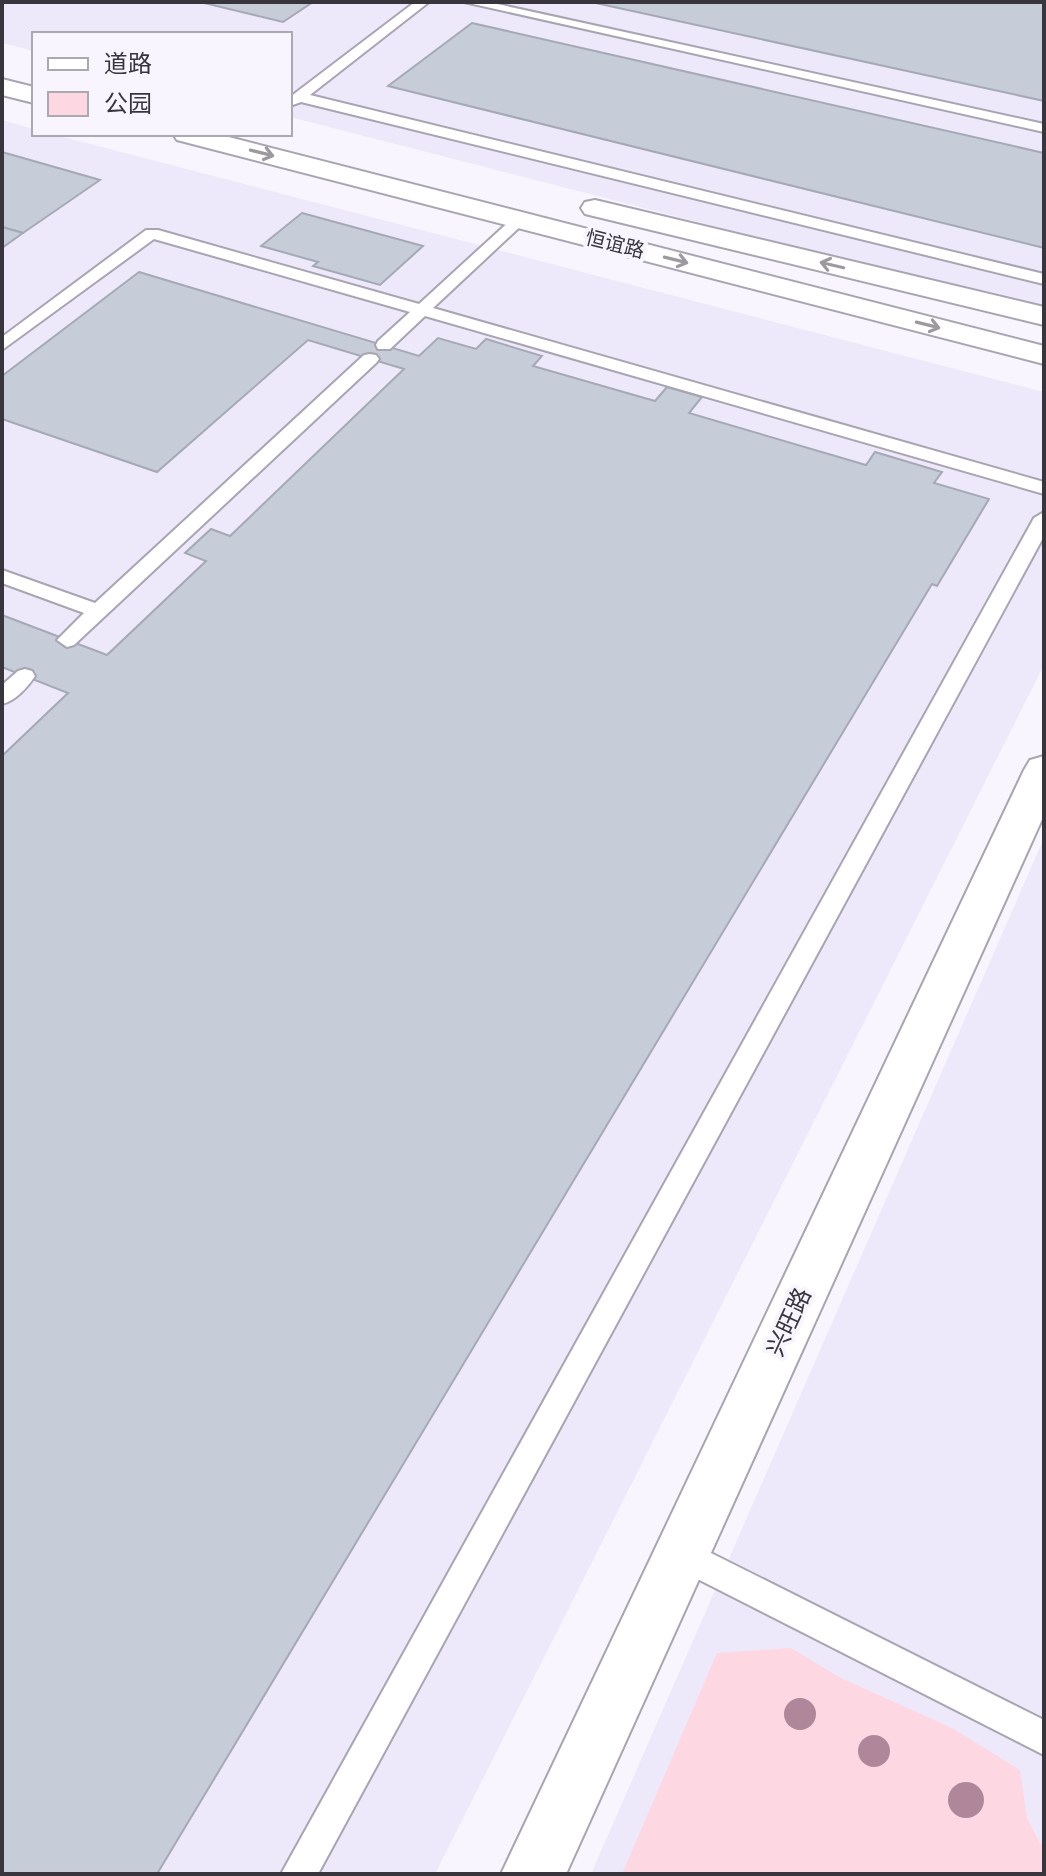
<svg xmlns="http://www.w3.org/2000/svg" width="1046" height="1876" font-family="Rubik,'Noto Sans SC',sans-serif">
<rect width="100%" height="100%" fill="#f8f5fe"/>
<g fill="#eee9fa">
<path d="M2,2H1044V311L290,117V34H34V51L2,43Z"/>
<path d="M2,120L34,129V134H52L1044,392V665L435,1874H2Z"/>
<path d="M1044,838V1874H591Z"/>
</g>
<path fill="#fdd8e2" d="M791,1648L841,1678L954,1729L1020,1770L1027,1818L1040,1843L1044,1845V1874H622L717,1653Z"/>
<g fill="#c7ccd9" stroke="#a5a9b6" stroke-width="2">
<path d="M200,2H313L283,22Z"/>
<path d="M591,2H1044V101Z"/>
<path d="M472,23L1044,153V248L388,86Z"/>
<path d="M2,152L100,180L23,233L2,227Z"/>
<path d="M302,213L423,246L380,285L313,266L318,262L261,246Z"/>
<path d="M2,227L23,233L2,248Z"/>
<path d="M139,272L419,356L438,338L476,349L486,339L542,356L533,366L655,401L667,387L702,397L689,413L866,465L875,452L942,472L934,483L989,499L937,586L932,584L157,1874H2V756L68,693L2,667V615L107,655L206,561L185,553L211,529L230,536L404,369L308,340L157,472L2,419V376Z"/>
</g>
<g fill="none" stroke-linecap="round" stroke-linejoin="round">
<defs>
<g id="service">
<path d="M415,2H429L310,95L1044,274V284L301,102L290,106V97Z"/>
<path d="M464,2H488L1044,124V132Z"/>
<path d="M519,215L524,217V223L433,308L1044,482V494L425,316L390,349H378L376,345L378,341L410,312L154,239L2,350V337L146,230H158L419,304L514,217Z"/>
<path d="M370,354L376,355L379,359L376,363L74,645L67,647L57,640L84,613L2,583V570L95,603L364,355Z"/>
<path d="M1044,512V536L318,1874H281L1034,518Z"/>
<path d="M25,669L32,671L35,676C28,687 15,701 2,704V685L18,671Z"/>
<path d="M681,1538L1044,1720V1755L670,1565L665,1554L670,1543Z"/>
</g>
<path id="minor" d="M1044,756V815L566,1874H501L1024,770L1030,760Z"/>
<g id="secondary">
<path d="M2,79L34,87V103L2,95Z"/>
<path d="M173,134H217L1044,346V364L177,140Z"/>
<path d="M595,200L1044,307V325L585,214L581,208L585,202Z"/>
</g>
</defs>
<use href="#service" stroke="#a8a4b1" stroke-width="4"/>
<use href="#minor" stroke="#a8a4b1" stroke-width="4"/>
<use href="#secondary" stroke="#a8a4b1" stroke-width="4"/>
<use href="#service" fill="#fff" fill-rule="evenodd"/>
<use href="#minor" fill="#fff" fill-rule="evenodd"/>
<use href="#secondary" fill="#fff" fill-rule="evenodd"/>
</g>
<g fill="#b0879a">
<circle cx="800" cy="1714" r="16"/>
<circle cx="874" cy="1751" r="16"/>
<circle cx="966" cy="1800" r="18"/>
</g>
<defs><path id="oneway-shaft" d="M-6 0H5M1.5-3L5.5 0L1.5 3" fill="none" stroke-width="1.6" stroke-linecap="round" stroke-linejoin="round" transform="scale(2)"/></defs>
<g stroke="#9c9a9e">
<use href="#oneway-shaft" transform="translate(262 153) rotate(14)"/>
<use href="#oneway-shaft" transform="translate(676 260) rotate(14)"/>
<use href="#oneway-shaft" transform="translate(832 265) rotate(-167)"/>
<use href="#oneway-shaft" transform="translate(928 325) rotate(14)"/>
</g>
<g text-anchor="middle" stroke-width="8" stroke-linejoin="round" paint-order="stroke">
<g font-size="20" fill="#38363c" stroke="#f8f5fe">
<text transform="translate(615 244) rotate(14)" y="7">恒谊路</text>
</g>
<g font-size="24" fill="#38363c" stroke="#f8f5fe">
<text transform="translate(789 1322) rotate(-65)" y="8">兴旺路</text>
</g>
</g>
<rect width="1046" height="1876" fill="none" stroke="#38363c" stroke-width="8"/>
<rect x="32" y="32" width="260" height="104" fill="#f8f5fe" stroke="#aba9b0" stroke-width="2"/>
<rect x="48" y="58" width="40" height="12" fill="#ffffff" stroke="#aba9b0" stroke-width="2"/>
<text x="104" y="72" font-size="24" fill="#38363c">道路</text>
<rect x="48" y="92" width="40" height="24" fill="#fdd8e2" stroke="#aba9b0" stroke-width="2"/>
<text x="104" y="112" font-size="24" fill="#38363c">公园</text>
</svg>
